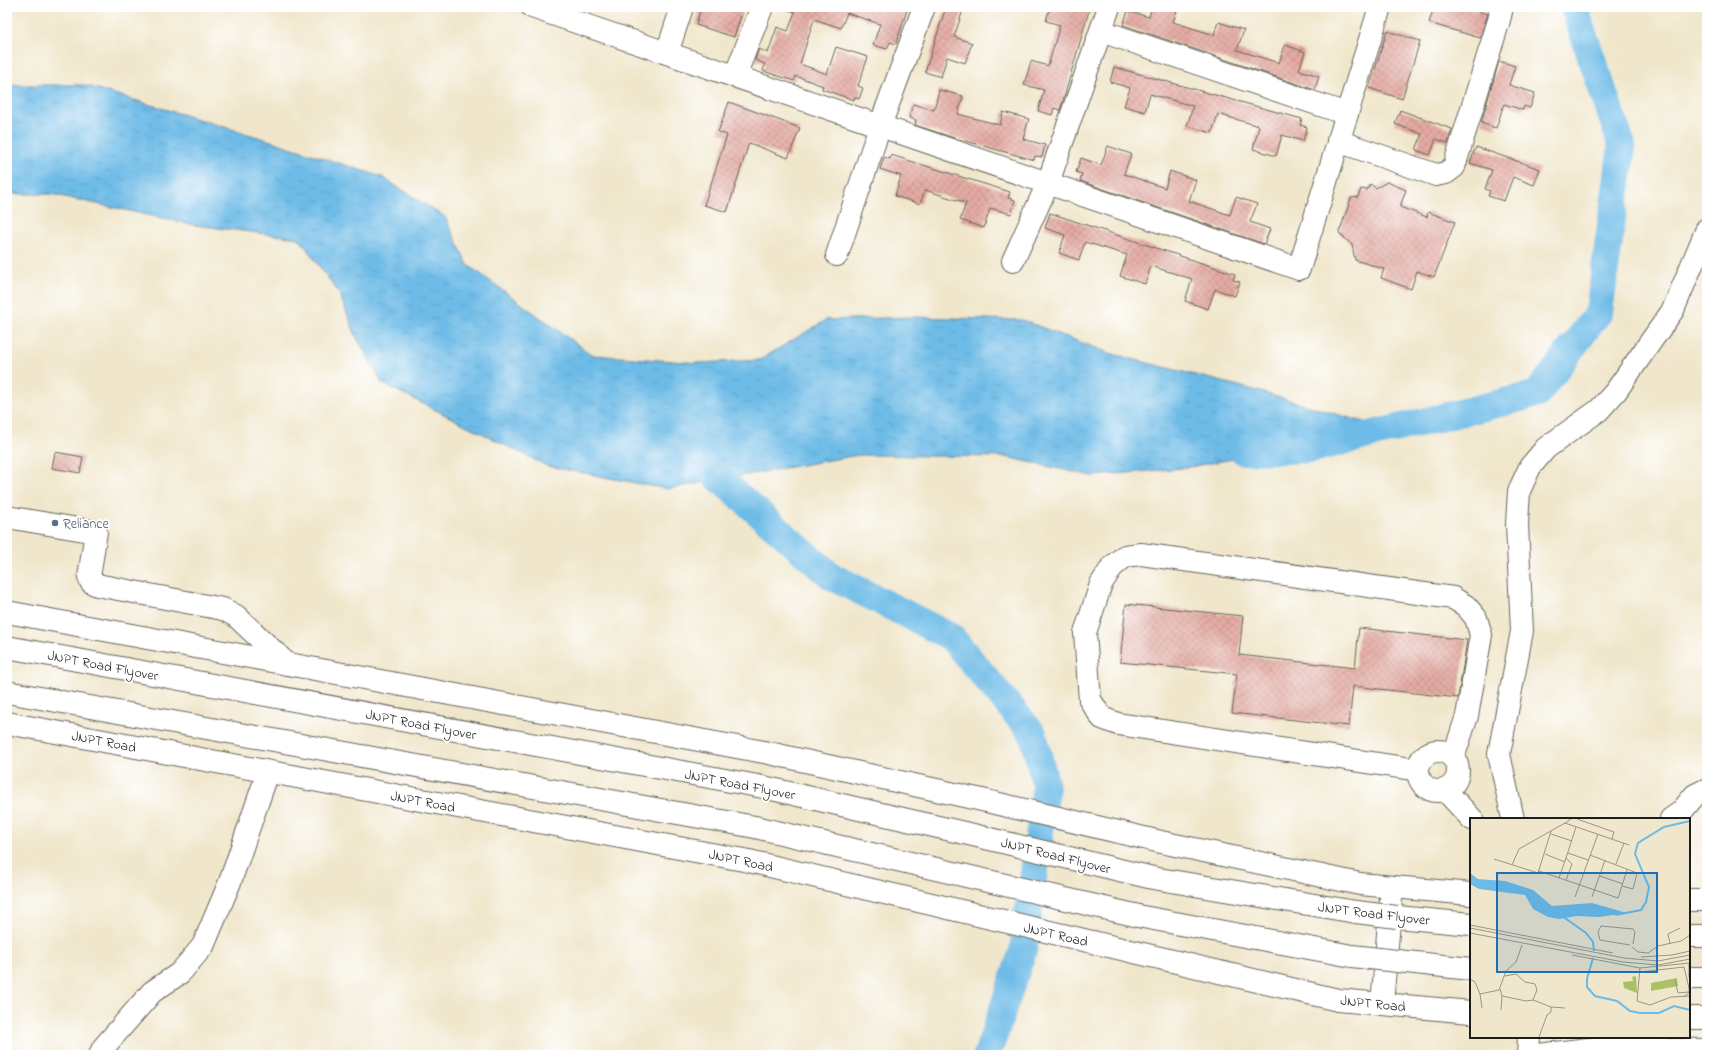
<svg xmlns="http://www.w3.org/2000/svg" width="1714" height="1062" font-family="'Indie Flower',sans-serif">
<defs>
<pattern id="water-ripples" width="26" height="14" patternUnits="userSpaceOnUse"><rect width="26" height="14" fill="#6dbbe7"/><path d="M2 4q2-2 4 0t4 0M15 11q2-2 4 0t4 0" fill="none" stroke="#5ea0c6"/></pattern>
<pattern id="building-cross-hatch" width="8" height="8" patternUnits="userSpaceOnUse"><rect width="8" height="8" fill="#e4aba3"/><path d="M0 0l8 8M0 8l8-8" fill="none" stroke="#c3938c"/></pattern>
</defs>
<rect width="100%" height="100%" fill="#fff"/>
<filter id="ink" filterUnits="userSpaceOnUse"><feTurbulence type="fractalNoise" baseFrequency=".025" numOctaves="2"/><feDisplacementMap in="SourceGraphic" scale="8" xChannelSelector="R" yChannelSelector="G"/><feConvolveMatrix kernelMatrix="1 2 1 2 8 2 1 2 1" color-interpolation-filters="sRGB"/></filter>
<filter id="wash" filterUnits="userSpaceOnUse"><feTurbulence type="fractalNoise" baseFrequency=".012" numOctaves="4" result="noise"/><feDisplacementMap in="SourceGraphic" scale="16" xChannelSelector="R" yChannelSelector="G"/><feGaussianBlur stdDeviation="0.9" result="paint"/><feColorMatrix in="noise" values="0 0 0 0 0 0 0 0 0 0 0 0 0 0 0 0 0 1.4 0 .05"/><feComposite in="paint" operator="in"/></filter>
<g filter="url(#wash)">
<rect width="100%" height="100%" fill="#f0e6cb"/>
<path fill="url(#water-ripples)" stroke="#446c82" d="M7,85H84L268,140L382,177L445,217L468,265L592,355L699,363L760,360L826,320L913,317L1022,320L1112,354L1247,388L1391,430L1184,468L1092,476L1006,457L858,455L667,489L547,466L382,383L356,336L339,293L299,238L194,225L51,194H7Z"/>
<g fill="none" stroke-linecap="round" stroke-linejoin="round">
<g stroke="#6dbbe7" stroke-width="28">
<path d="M1244,451L1312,449L1537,394L1599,312L1622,146L1574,7"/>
<path d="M691,454L831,576L951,637L1033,734L1046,787L1023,951L987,1055"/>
</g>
</g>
<g id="blocks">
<g fill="url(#building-cross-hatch)">
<path d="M701,7H744L734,37L696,25Z"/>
<path d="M786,7H908L896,44L890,42L887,49L873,45L880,24L847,13L841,28L814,19L800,64L827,74L836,47L868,57L858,86L863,88L859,99L854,97V100L822,89L823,86L796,76L794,81L763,71L765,64L755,60L759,49L768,53L777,27L788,31L795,12L786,9Z"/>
<path d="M946,7H964L954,37L972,43L965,63L947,57L941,77L925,72Z"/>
<path d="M1050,7H1090L1063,101L1060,110L1054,108L1052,115L1038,111L1044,90L1024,85L1031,61L1048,66L1060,25L1046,21Z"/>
<path d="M1152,7H1178L1173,22L1214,35L1218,22L1244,30L1237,50L1279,63L1285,45L1305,52L1299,70L1319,76L1315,90L1123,25L1128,11L1149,17Z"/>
<path d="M1434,7H1463L1488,14L1480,38L1429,23Z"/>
<path d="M1387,31L1420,41L1402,99L1369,88Z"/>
<path d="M1499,61L1515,66L1509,85L1535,93L1530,108L1524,106L1523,110L1504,104L1496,128L1481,123Z"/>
<path d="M1114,67L1302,119L1300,125L1307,127L1303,141L1282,135L1276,156L1253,149L1259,126L1218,114L1212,133L1187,126L1193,106L1150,94L1145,112L1124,106L1130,88L1110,82Z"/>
<path d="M939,90L963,96L958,114L1000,125L1003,112L1029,119L1023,139L1045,145L1042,157L1035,156L1034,160L951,137L915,125L916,120L909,118L913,104L934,110Z"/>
<path d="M729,102L800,128L788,158L749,143L727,212L704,205L727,135L718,132Z"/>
<path d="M1400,110L1452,129L1448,143L1436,139L1430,155L1416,150L1422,134L1395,124Z"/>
<path d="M1108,146L1131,154L1124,174L1165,188L1170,171L1196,180L1189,201L1230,215L1236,197L1257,204L1250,222L1270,229L1264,244L1080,181L1082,174L1076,172L1081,158L1101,165Z"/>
<path d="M1476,147L1540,169L1534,185L1513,177L1504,201L1488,196L1490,191L1485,189L1492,170L1470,163Z"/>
<path d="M891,155L1010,192L1008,198L1015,200L1011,214L990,208L984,228L960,220L966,203L925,190L920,204L895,196L901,176L880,169L884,157L890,159Z"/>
<path d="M1387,182L1406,190L1400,207L1427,217L1428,212L1455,222L1434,277L1417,271L1411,289L1381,278L1384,269L1355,260L1352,245L1339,233L1351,198L1358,197L1361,189L1367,190L1370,184L1376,188Z"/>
<path d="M1050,213L1235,274L1233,280L1240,282L1235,296L1215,289L1208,309L1185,301L1192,279L1151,266L1145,284L1120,276L1127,255L1085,242L1079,260L1059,253L1065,235L1045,228Z"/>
<path d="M55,452L83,457L80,473L52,468Z"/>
<path d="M1126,604L1243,616L1239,655L1355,668L1359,628L1467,640L1458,698L1353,686L1349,726L1232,713L1237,674L1120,662Z"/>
</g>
</g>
</g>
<g filter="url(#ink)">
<use href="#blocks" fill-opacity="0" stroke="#666359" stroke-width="1"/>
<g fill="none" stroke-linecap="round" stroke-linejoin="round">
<defs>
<g id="minor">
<path d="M532,7L1299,269L1380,7"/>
<path d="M1101,31L1347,114"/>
<path d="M667,53L682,7"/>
<path d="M735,76L762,7"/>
<path d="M1338,141L1436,175L1446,173L1454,167L1499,20L1501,12L1499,7"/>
<path d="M837,255L880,126L924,7"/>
<path d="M1013,261L1048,183L1109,7"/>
<path d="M7,517L96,532L89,577L91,582L97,585L223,609L236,616L287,664"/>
<path d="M7,612L769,753L982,800L1161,842L1360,884L1471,894"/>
<path d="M7,723L749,861L1338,1000L1471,1012"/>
<circle cx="1438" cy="771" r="20"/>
<path d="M1418,770L1118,724L1102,718L1090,700L1085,633L1101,584L1112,567L1125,556L1141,554L1453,598L1466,606L1476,618L1481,635L1467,716L1453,758"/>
<path d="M1445,790L1472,819"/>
<path d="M1513,819L1499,754L1522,631L1517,524L1519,491L1530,467L1546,448L1599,410L1616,391L1673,310L1707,229"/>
<path d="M1671,819L1681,812L1695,795L1707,789"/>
<path d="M1689,900H1707"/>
<path d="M1689,1018H1707"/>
<path d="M100,1055L103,1048L152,992L180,973L203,946L230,882L268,772"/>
<path d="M1528,1055L1529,1037"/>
<path d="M1538,1055L1597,1048L1707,1050"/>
</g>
<g id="highway">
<path d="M7,647L763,787L973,835L1153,878L1356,912"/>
<path d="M7,692L755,827L1143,917L1352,956"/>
<path d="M1397,917L1471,924"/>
<path d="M1689,936H1707"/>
<path d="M1397,961L1471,969"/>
<path d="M1689,978H1707"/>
<path d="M1382,1004L1392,887"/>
</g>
</defs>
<use href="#minor" stroke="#666359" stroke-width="24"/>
<use href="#highway" stroke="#666359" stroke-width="24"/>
<use href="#minor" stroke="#fff" stroke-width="22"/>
<use href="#highway" stroke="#fff" stroke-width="22"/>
<defs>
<g id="highway-bridge">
<path d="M1356,912L1397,917"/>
<path d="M1352,956L1397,961"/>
</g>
</defs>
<use href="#highway-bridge" stroke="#666359" stroke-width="24" stroke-linecap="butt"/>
<use href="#highway-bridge" stroke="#fff" stroke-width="22"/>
</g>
</g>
<circle fill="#5c6f8a" stroke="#fff" stroke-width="1.5" cx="55" cy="523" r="4"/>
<g text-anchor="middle" stroke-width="3.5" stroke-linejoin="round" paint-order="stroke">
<g font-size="14" fill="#4e5e75" stroke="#fff" text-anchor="start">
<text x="63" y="528">Reliance</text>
</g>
<g font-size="14" fill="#1c1c1c" stroke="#fff">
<text transform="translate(103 665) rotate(11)" y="5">JNPT Road Flyover</text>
<text transform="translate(421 724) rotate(11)" y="5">JNPT Road Flyover</text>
<text transform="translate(104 741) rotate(11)" y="5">JNPT Road</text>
<text transform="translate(740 784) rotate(11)" y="5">JNPT Road Flyover</text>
<text transform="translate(423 801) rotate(11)" y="5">JNPT Road</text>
<text transform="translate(1056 855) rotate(14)" y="5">JNPT Road Flyover</text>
<text transform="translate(741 860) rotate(12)" y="5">JNPT Road</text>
<text transform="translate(1374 913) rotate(7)" y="5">JNPT Road Flyover</text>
<text transform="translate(1056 934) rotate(13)" y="5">JNPT Road</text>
<text transform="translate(1373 1003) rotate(6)" y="5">JNPT Road</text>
</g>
</g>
<g transform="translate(1470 818)">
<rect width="220" height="220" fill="#f0e6cb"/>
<path d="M166,158L167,175L154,170L153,164L163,163L162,159ZM207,160L208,168L181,173V165Z" fill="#aac166"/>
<path d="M0,55L8,61L35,63L63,72L82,88L122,85L157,95L129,99L107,98L89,101L78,99L63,91L55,77L9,71L0,66Z" fill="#6dbbe7"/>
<path fill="none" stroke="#6dbbe7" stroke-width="2" d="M145,97L171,92L176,84L179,69L165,36L168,25L194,9L220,3M92,98L116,115L123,124L124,133M123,140L117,161V169L125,178L147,183L160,193L170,195H189L204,188L220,192"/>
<path fill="none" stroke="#9b9585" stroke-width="1" d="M101,1L95,5L159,27M107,1L144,14L142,21M81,16L102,23M98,35L118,42M75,36L95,44M120,37L167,55L163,71L152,68M24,41L68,55L81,13M146,46L154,25M42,47L49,31L95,5M69,53L148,80L157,52M130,58L153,66M89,60L96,40M96,62L102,46L96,40L106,9M105,79L128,16M122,79L135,42M0,107L143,135M0,110L154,140L188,143L220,137M0,115L153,144L188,147L220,141M200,126L198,116L210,110M160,127L130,122L128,114L131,108L163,111L165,114L163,126M162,129L168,134L178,135L188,128L211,123L220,117M102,137L170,150L220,145M171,139L202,137L220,133M170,150L167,183L180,187L201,179L220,178M170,154L214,149L219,170V175L213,179M35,158L46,156L55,164L65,166L67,172L63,182L81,189V194L77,197L69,219M219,159V145M0,161L5,164L10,176L29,172L36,153L46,144L52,127M205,162L208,175L219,174M30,171L32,178L56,183L63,182M10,176L12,190M81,189L95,190M31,192L32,178"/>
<path fill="#1f6fb2" fill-opacity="0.15" stroke="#1f6fb2" stroke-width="2" d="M27,55H187V154H27Z"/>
<rect width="220" height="220" fill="none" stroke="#1c1c1c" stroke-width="2"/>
</g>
<rect width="1714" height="1062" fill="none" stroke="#fff" stroke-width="24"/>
</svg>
